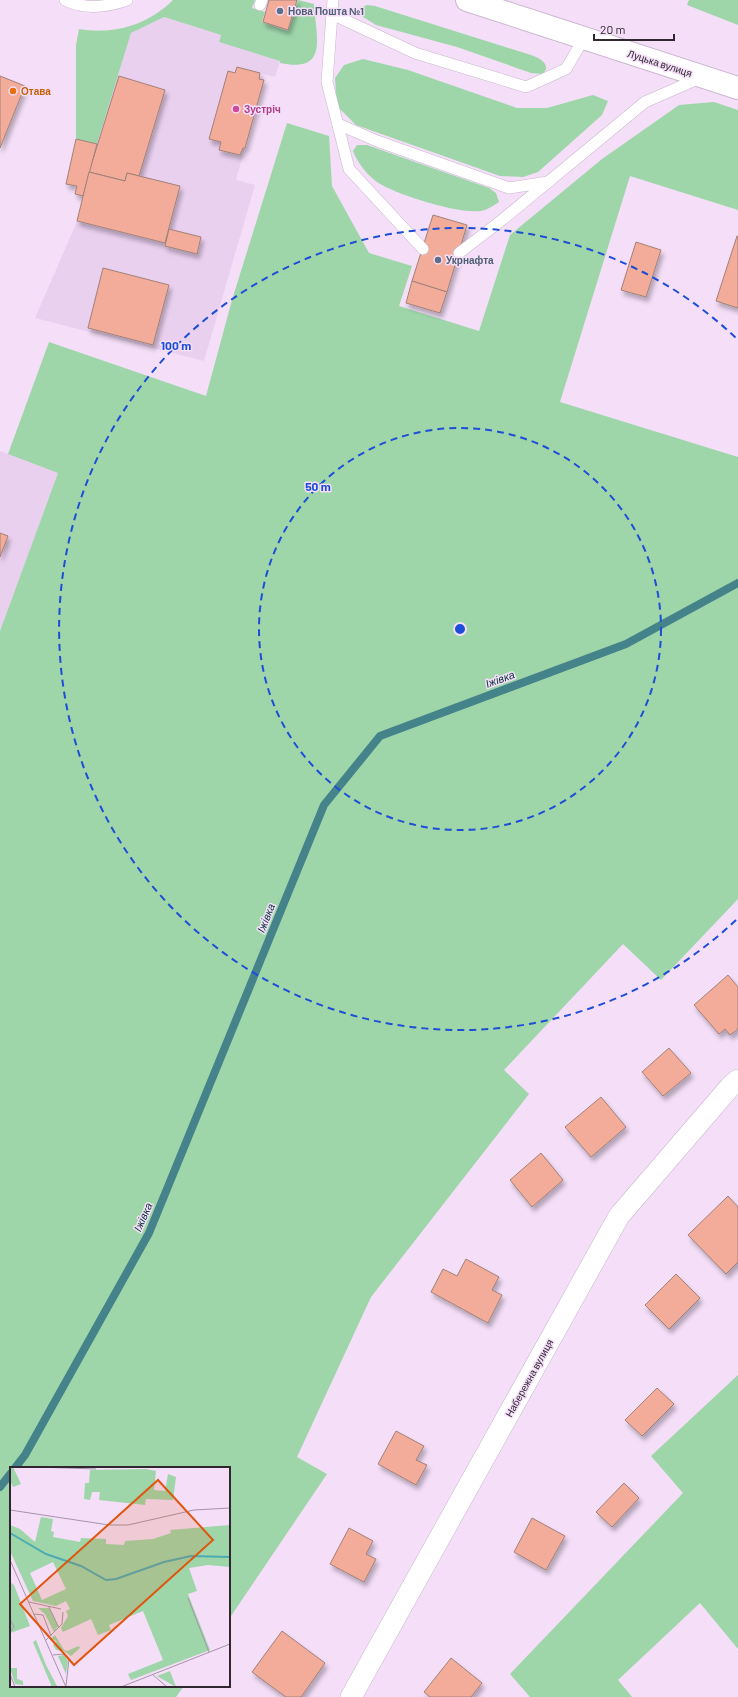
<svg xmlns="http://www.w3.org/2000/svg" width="738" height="1697" font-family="Barlow,sans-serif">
<defs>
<filter id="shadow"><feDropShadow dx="2.5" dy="4.5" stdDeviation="2" flood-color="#0004"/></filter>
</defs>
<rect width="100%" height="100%" fill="#f4def8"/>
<g fill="#ead0ef">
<path d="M164,17L221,35L219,42L280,61L275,77L260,73L259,79L264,80L236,180L255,185L204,361L35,318L76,224L83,196L77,186L66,184L76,139L97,144L131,33Z"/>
<path d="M0,451L58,473L0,631Z"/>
</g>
<g fill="#9ed6aa">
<path d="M173,0H255L252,8L265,12L262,22L288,31L298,0L314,4C316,38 329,73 280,63V61L219,42L221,35L164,17L131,33L97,144L76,139V45L79,29C114,35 148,25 173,0Z"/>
<path d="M689,0H738V25L687,5Z"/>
<path d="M367,5L375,6L531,55C539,58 552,64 543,74L531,73L457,47L376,25L360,15V8Z"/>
<path d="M363,59L408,70L517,108H547L593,95L608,101L602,115L538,172L523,177L500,176L356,125L337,106L335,78L344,65Z"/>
<path d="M714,102L738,110V210L630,176L560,402L738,457V899L661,980L623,944L504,1070L529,1094L371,1297L297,1457L327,1474L229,1619V1468H11V1686H184L176,1697H0V631L58,473L8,454L49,342L206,396L232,300L287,123L329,136L332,186L369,253L412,266L399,306L479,331L510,235L602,159L679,105Z"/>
<path d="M357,145H367L489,188L496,193L499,202C494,205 490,208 485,210C465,217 394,194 377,182C367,175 357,162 353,151Z"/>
<path d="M738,1375V1649L700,1603L618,1680L632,1697H530L510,1674L683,1493L651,1456Z"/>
</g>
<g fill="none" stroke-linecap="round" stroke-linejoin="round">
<g stroke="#45838b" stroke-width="8">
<path d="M15,1468L25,1455L149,1233L324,805L380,736L626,644L738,583"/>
<path d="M0,1487L11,1473"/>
</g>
</g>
<g fill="#f3ac99" stroke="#a18179" filter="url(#shadow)">
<path d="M269,0H297L288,30L263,22Z"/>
<path d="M237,67L260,73L259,79L264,80L245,148H243L240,155L219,150L221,142L209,139L228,71L235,73Z"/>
<path d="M0,76L25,86L0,148Z"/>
<path d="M119,76L165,90L139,176L127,173L125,181L89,172Z"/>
<path d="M76,139L97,144L83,196L75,194L77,186L66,184Z"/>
<path d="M89,172L125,181L127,173L180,186L165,243L77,221Z"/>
<path d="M433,215L467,225L447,292L412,281Z"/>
<path d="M169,229L201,237L197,254L165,246Z"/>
<path d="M737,236H738V308L716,301Z"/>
<path d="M636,242L661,250L646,297L621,290Z"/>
<path d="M103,268L169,285L153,345L88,328Z"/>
<path d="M412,281L447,292L440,313L406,303Z"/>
<path d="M0,533L8,536L0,557Z"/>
<path d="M728,975L738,987V1029L730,1035L725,1029L719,1034L694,1005Z"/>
<path d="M669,1048L691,1073L663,1096L642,1072Z"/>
<path d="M601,1097L626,1127L591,1157L565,1127Z"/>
<path d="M541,1153L563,1180L532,1207L510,1180Z"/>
<path d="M728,1196L738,1207V1262L726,1274L688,1235Z"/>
<path d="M466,1259L499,1277L492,1290L502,1295L488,1323L431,1292L443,1269L457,1276Z"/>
<path d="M676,1274L700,1298L669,1329L645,1305Z"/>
<path d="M657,1388L674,1404L642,1436L625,1420Z"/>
<path d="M396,1431L424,1446L416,1460L427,1465L416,1485L378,1464Z"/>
<path d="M624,1483L639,1498L612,1527L596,1512Z"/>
<path d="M532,1518L565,1536L546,1570L514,1552Z"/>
<path d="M349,1528L373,1541L366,1554L376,1559L364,1582L330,1564Z"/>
<path d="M282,1631L325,1663L301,1697H286L252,1672Z"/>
<path d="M451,1658L482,1683L471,1697H430L424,1692Z"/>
</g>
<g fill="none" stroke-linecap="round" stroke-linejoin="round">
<defs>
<g id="service">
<path d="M65,0C85,10 107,7 127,0"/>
<path d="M333,0L327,82L349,169L423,249"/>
<path d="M260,5L262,0"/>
<path d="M332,14L415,53L526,87L566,69L584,38"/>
<path d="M338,124L377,141L509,188L548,182"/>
<path d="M459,253L502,220L645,102L700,78"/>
</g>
<path id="minor" d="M351,1697L619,1216L730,1087L738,1080"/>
<path id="primary" d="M467,0L738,88"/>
</defs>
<use href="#service" stroke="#cab6ce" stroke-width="12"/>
<use href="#minor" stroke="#cab6ce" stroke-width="22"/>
<use href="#primary" stroke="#cab6ce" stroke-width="24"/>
<use href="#service" stroke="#fff" stroke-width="11"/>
<use href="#minor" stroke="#fff" stroke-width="21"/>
<use href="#primary" stroke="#fff" stroke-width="22"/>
</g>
<g fill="none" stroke="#1d4ed8" stroke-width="2" stroke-dasharray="7 5">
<circle cx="460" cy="629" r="201"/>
<path d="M736 920A401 401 0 1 1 736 338"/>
</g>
<g fill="#5c6f8a" stroke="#f4def8" stroke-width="1.5">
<circle cx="280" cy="11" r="4"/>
<circle cx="438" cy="260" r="4"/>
</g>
<circle fill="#e8710a" stroke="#f4def8" stroke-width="1.5" cx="13" cy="91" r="4"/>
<circle fill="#d1479c" stroke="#f4def8" stroke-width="1.5" cx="236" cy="109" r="4"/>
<g text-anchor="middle" stroke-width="3" stroke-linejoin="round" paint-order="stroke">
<g font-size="10" font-weight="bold" fill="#4e5e75" stroke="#f4def8" text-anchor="start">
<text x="288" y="15">Нова Пошта №1</text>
<text x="446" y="264">Укрнафта</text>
</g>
<g font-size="10" fill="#302731" stroke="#f4def8">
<text transform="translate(660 63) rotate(18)" y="4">Луцька вулиця</text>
<text transform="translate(529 1378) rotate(-61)" y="4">Набережна вулиця</text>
</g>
<g font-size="10" font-weight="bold" fill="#c56008" stroke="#f4def8" text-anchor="start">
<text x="21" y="95">Отава</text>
</g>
<g font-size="10" font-weight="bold" fill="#b23c85" stroke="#f4def8" text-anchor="start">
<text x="244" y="113">Зустріч</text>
</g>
<g font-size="11" font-style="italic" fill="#073639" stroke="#f4def8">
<text transform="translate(500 679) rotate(-20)" y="4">Іжівка</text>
<text transform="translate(266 918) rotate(-68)" y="4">Іжівка</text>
<text transform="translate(143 1217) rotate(-66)" y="4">Іжівка</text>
</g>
</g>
<g transform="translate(10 1467)">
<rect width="220" height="220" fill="#f4def8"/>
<path d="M0,0H3L11,17L3,20L0,14ZM136,2L146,4L144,23L155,24L158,7L166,10L163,33L136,32L135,38L89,33L90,25H82L80,33L74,32L75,16H79L80,3ZM31,50L43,52L41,64L44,65L43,70L70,75L71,71L96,72V77L114,78L115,74L143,72L161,66L160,63L220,58V100L198,98L179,101L187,124L178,127L200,183L121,213L118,207L153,193L133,144L99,158L101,163L88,168L81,152L53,165L51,161L58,149L56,144L60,142L56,134L46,139L23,134L0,84V58L10,62L25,75ZM43,95L56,122L32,133L20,106ZM0,115L4,118L20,159L0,166ZM28,141H39L48,159L44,165L35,147ZM45,168L54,183L57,184L69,179L70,181L61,189L54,184L46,183L43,178L47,174L41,172ZM26,173L36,198L47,219L42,220L23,175ZM54,188L58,194L56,207L48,189ZM0,201H7V212L13,214V218L5,217ZM160,204L166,220L147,209Z" fill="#9ed6aa" fill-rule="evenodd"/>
<path fill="none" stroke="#4eabb2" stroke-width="2" d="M0,66L36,87L71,99L96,113L106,112L154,95L181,89L220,90"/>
<path fill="none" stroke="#a695a8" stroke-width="1" d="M26,0L86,2M0,43L99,58H118L184,43L220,41M0,93L56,220M178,131L199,185M19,135L51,142M39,140L49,161M24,147L33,148L41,169M0,152L4,160L0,165M36,173L52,157L53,145M43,188L54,187L59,192L56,219M0,207L5,220M142,207L157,220M111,220L220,177"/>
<path fill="#df560e" fill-opacity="0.15" stroke="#df560e" stroke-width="2" d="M148,13L203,73L64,198L10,137Z"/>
<rect width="220" height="220" fill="none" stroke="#302731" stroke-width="2"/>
</g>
<circle cx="460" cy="629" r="6" fill="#1d4ed8" stroke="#f4def8" stroke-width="2"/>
<g font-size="12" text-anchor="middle" font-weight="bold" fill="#1d4ed8" stroke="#f4def8" stroke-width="3" stroke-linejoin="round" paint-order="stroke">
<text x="176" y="350">100 m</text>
<text x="318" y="491">50 m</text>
</g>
<path d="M594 34v6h80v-6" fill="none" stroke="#302731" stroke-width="2"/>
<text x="600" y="34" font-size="12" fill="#302731" stroke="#f4def8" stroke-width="3" paint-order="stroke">20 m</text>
</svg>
